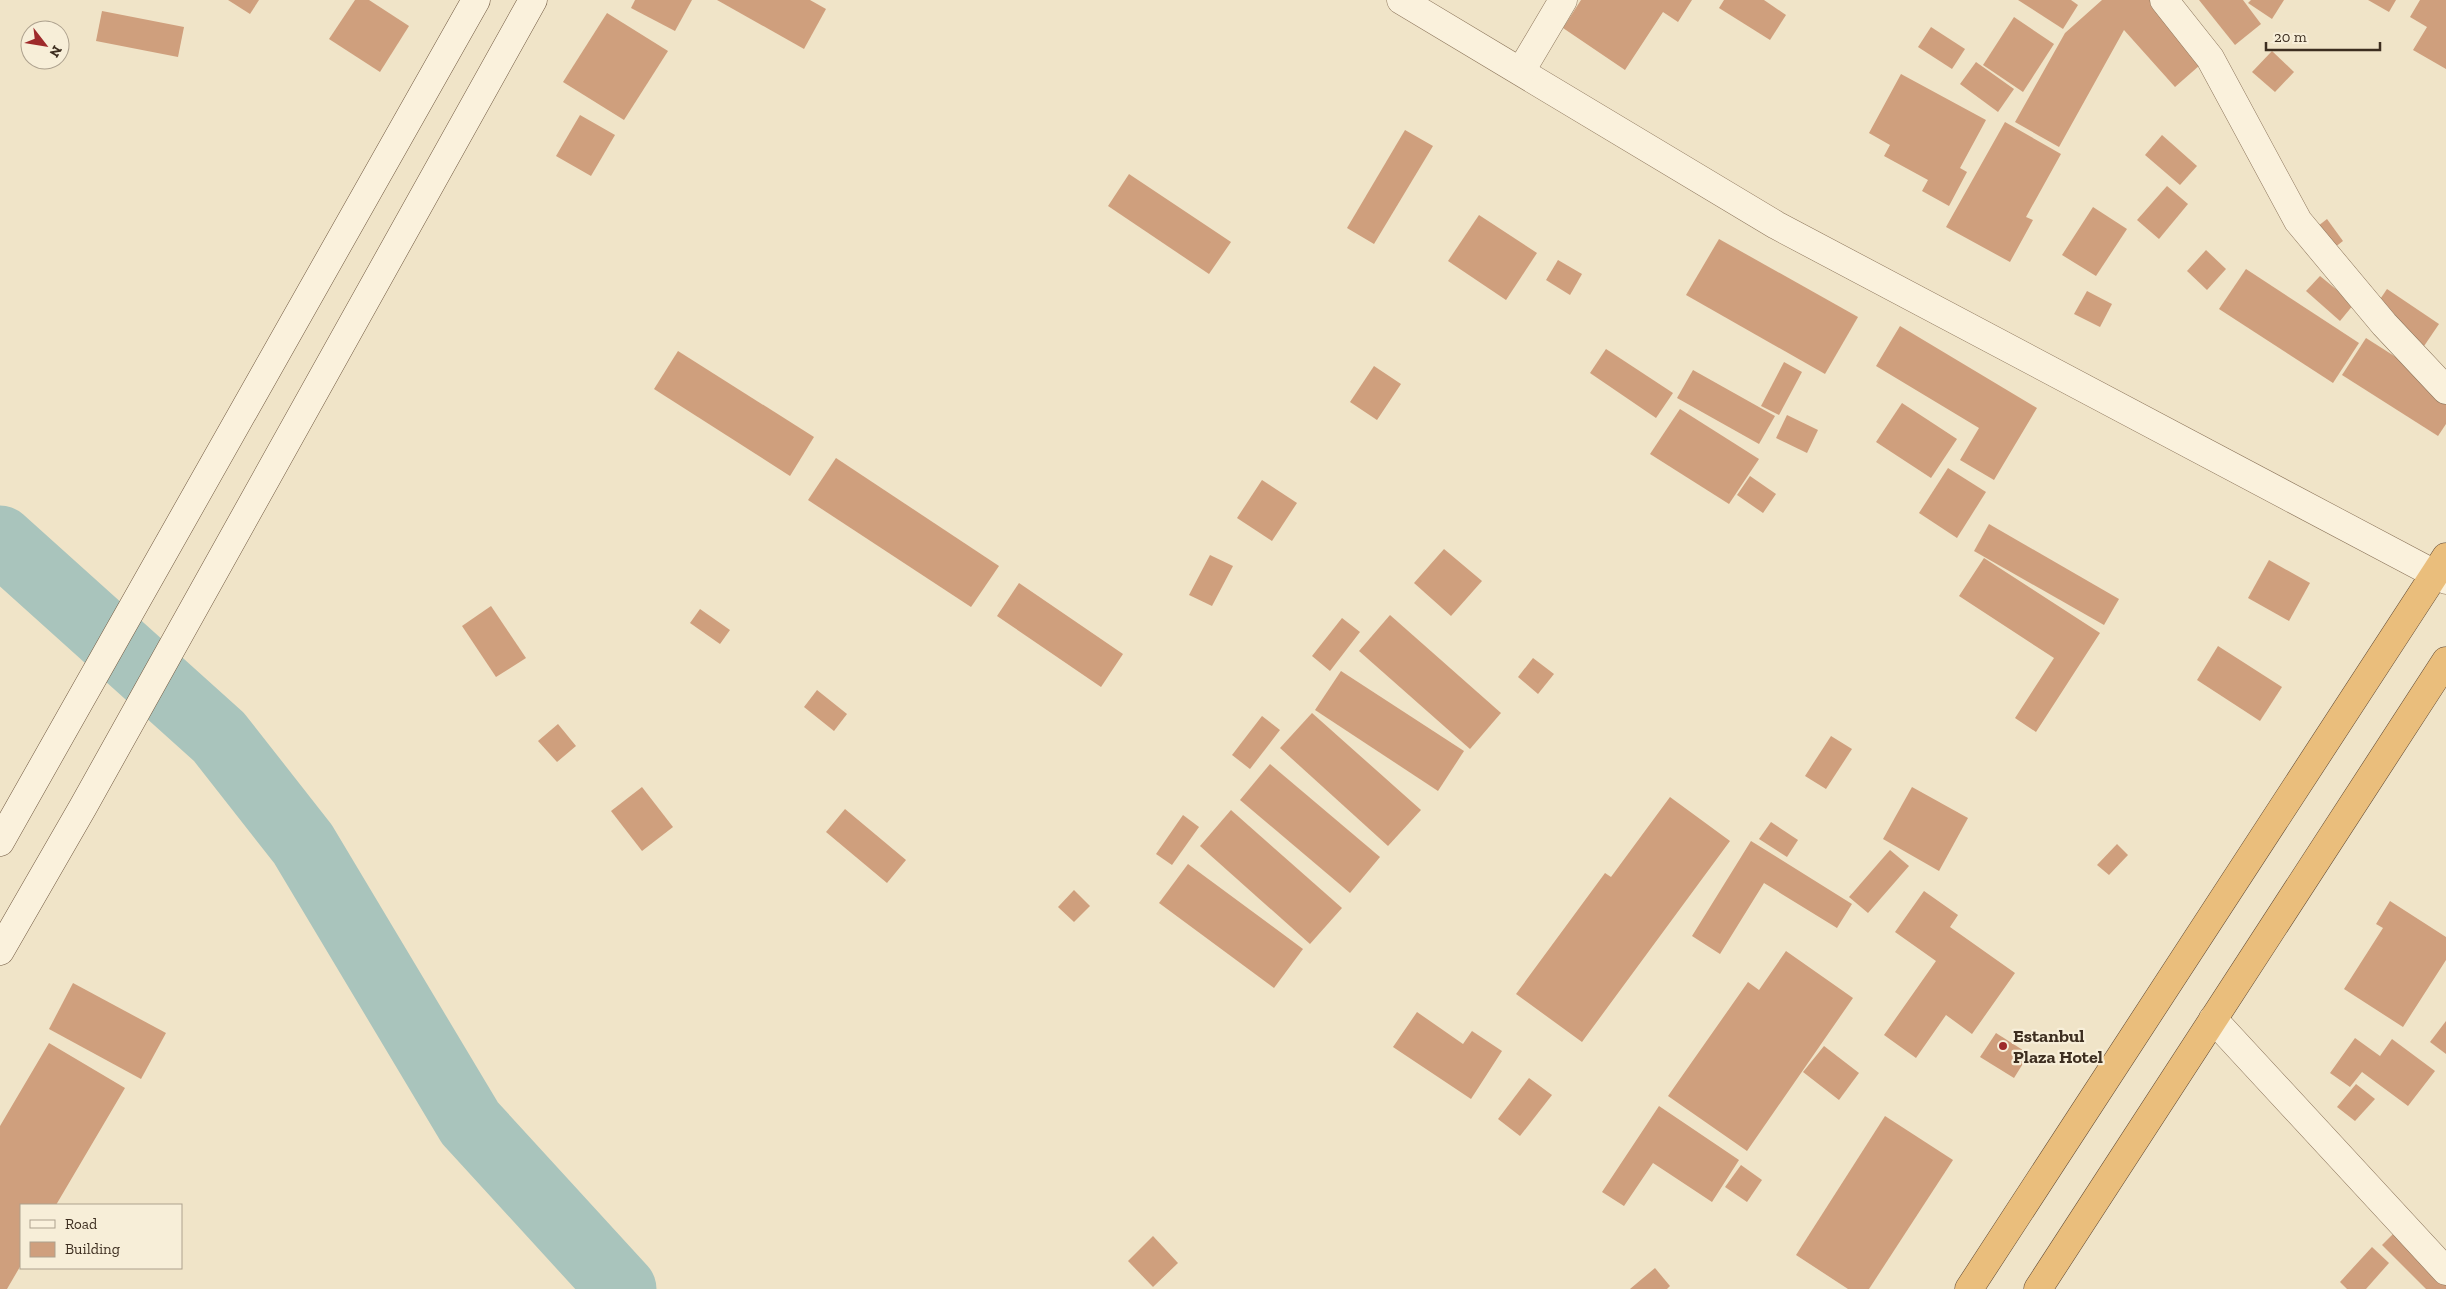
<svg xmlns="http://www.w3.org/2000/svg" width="2446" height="1289" font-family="'Zilla Slab',serif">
<rect width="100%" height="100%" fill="#f0e4c8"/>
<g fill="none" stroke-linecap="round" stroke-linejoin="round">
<path stroke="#a9c4bc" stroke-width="69" d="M0,540L219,737L303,844L470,1123L622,1289"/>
</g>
<g fill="#cf9f7d">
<path d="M228,0H259L250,14Z"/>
<path d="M355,0H369L409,26L380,72L329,39Z"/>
<path d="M635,0H692L675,31L631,8Z"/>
<path d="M717,0H810L826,9L804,49Z"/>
<path d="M1581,0H1692L1678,22L1663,12L1625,70L1563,28Z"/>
<path d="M1724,0H1764L1786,15L1770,40L1719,8Z"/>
<path d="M2018,0H2071L2078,5L2063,29Z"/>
<path d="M2102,0H2170L2208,58L2175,87L2124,30L2059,147L2015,122L2065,33Z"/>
<path d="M2199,0H2243L2261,24L2235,45Z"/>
<path d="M2251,0H2284L2272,19L2248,3Z"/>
<path d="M2368,0H2396L2389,12Z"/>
<path d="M2420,0H2446V69L2413,50L2427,27L2410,17Z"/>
<path d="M102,11L184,27L178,57L96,41Z"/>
<path d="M607,13L668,51L624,120L563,82Z"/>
<path d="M2014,17L2054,44L2023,92L1983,65Z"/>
<path d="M1931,27L1965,49L1952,69L1918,47Z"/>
<path d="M2272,51L2294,72L2275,92L2252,72Z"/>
<path d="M1976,62L2014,89L1998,112L1960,84Z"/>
<path d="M1901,74L1986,120L1960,168L1967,172L1949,206L1922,191L1928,180L1884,156L1890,145L1869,133Z"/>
<path d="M580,115L615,135L591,176L556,156Z"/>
<path d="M2005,122L2061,154L2026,217L2033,220L2010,262L1946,227Z"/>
<path d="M1405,130L1433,146L1374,244L1347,228Z"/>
<path d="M2162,135L2197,166L2180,185L2145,155Z"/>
<path d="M1129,174L1231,242L1209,274L1108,206Z"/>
<path d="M2167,186L2188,204L2159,239L2137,220Z"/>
<path d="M2093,207L2127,229L2096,276L2062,255Z"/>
<path d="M1479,215L1537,253L1506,300L1448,261Z"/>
<path d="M2327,219L2343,241L2321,258L2304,237Z"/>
<path d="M1719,239L1858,317L1825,374L1686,295Z"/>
<path d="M2206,250L2226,269L2207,290L2187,271Z"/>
<path d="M1558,260L1582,274L1570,295L1546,280Z"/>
<path d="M2246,269L2359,343L2333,383L2219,309Z"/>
<path d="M2320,276L2354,304L2340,321L2306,291Z"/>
<path d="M2387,289L2439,324L2420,352L2368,317Z"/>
<path d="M2087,291L2112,304L2100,327L2074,314Z"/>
<path d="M1900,326L2037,408L1994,480L1960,460L1979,428L1876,366Z"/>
<path d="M2366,338L2446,389V424L2438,436L2342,375Z"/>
<path d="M1606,349L1673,393L1656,418L1590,373Z"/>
<path d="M678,351L814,437L790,476L654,389Z"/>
<path d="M1784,362L1802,372L1779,415L1761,406Z"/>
<path d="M1374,366L1401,384L1377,420L1350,402Z"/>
<path d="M1693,370L1775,416L1759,444L1677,398Z"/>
<path d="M1902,403L1957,439L1931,478L1876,442Z"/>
<path d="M1680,409L1759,459L1729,504L1650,454Z"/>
<path d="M1787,415L1818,430L1807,453L1776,438Z"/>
<path d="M836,458L999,566L971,607L808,500Z"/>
<path d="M1948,468L1986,492L1957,538L1919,513Z"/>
<path d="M1750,476L1776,494L1763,513L1737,495Z"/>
<path d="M1262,480L1297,503L1272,541L1237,518Z"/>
<path d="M1989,524L2119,599L2104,625L1974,551Z"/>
<path d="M1444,549L1482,581L1451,616L1414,583Z"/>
<path d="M1210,555L1233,566L1212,606L1189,595Z"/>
<path d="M1984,558L2100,633L2036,732L2015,718L2054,658L1959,596Z"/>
<path d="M2269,560L2310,583L2289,621L2248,598Z"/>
<path d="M1019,583L1123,654L1101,687L997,616Z"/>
<path d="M491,606L526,658L496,677L462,626Z"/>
<path d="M700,609L730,630L720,644L690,623Z"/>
<path d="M1390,615L1501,713L1470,749L1359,651Z"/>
<path d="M1342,618L1360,632L1330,671L1312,656Z"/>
<path d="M2218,646L2282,687L2260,721L2197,680Z"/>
<path d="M1533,658L1554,674L1538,694L1518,677Z"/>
<path d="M1341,671L1464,751L1438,791L1315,710Z"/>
<path d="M817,690L847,714L834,731L804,707Z"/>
<path d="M1312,713L1421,810L1388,846L1280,748Z"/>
<path d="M1262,716L1280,730L1250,769L1232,755Z"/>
<path d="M558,724L576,746L557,762L538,741Z"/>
<path d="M1831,736L1852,749L1826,789L1805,776Z"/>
<path d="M1270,764L1380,857L1350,893L1240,800Z"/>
<path d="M642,787L673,827L642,851L611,811Z"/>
<path d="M1912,787L1968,818L1939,871L1883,839Z"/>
<path d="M1670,797L1730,841L1582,1042L1516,994L1605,873L1611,877Z"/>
<path d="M845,809L906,860L887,883L826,832Z"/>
<path d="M1231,810L1342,908L1310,944L1200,846Z"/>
<path d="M1183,815L1199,827L1172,865L1156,854Z"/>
<path d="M1771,822L1798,840L1787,857L1759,839Z"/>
<path d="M1751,841L1852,904L1837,928L1764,883L1720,954L1692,936Z"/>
<path d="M2117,844L2128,855L2109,875L2097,865Z"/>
<path d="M1890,850L1909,866L1868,913L1849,897Z"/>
<path d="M1188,864L1303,949L1274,988L1159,903Z"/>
<path d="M1074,890L1090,906L1074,922L1058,907Z"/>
<path d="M1924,891L1958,915L1950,927L2015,973L1972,1034L1946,1015L1916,1058L1884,1035L1936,961L1895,932Z"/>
<path d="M2390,901L2446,937V960L2403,1027L2344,989L2383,928L2376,924Z"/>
<path d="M1786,951L1853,998L1747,1151L1668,1096L1748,982L1759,990Z"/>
<path d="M73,983L166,1033L141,1079L49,1029Z"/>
<path d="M1417,1012L1463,1044L1472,1031L1502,1051L1471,1099L1393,1047Z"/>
<path d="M2446,1021V1054L2430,1042Z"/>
<path d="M1996,1033L2029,1054L2014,1078L1980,1057Z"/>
<path d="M2355,1038L2380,1056L2392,1039L2435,1071L2408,1106L2362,1072L2350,1087L2330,1073Z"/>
<path d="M49,1043L125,1088L56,1205H21V1265L7,1289H0V1126Z"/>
<path d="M1824,1046L1859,1073L1839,1100L1803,1072Z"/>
<path d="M1529,1078L1552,1095L1520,1136L1498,1119Z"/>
<path d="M2356,1084L2375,1099L2355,1121L2337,1107Z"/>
<path d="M1659,1106L1739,1160L1712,1202L1653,1163L1624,1206L1602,1192Z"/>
<path d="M1885,1116L1953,1160L1869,1289H1848L1796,1255Z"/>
<path d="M1741,1165L1762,1180L1747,1202L1725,1187Z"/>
<path d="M2400,1227L2446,1273V1289H2426L2382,1245Z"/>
<path d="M1153,1236L1178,1263L1153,1287L1128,1261Z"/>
<path d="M2372,1247L2389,1263L2366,1289H2347L2340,1282Z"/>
<path d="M1655,1268L1670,1286L1667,1289H1630Z"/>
</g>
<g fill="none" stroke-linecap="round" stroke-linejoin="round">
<defs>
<g id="minor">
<path d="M1401,0L1776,225L2446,580"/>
<path d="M2164,0L2210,58L2298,221L2384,324L2446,390"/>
<path d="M1521,71L1563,0"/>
<path d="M2213,1019L2446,1271"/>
</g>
<g id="secondary">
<path d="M0,842L476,0"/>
<path d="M0,951L83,807L533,0"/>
</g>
<g id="trunk">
<path d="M1969,1289L2446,557"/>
<path d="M2038,1289L2446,661"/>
</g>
</defs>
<use href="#minor" stroke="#8d765c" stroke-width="29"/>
<use href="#secondary" stroke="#6f573f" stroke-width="29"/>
<use href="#trunk" stroke="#5b4430" stroke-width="29"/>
<use href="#minor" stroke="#faf1dc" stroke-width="28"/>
<use href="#secondary" stroke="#faf1dc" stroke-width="28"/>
<use href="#trunk" stroke="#eabe7c" stroke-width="28"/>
</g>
<circle fill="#9e2a2b" stroke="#f7eed8" stroke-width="2" cx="2003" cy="1046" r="5"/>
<g text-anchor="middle" stroke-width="4.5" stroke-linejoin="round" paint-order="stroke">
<g font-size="18" font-weight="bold" fill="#3d2e20" stroke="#f7eed8" text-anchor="start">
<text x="2013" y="1042">Estanbul<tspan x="2013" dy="21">Plaza Hotel</tspan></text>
</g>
</g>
<rect x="20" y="1204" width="162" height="65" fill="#f7eed8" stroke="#ada18e"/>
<rect x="30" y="1220" width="25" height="8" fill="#faf1dc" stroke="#ada18e"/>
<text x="65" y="1229" font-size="15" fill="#3d2e20">Road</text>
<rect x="30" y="1242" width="25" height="15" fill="#cf9f7d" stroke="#ada18e"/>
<text x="65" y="1254" font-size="15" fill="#3d2e20">Building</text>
<g transform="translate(45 45) rotate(121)"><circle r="24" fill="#f7eed8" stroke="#ada18e"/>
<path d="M0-4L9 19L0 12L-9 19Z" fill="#9e2a2b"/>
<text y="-8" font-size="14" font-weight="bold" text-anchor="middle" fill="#3d2e20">N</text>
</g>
<path d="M2266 42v8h114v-8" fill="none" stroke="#3d2e20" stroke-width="2.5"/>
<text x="2274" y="42" font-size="15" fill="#3d2e20" stroke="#f7eed8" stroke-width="4" paint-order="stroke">20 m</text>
</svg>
